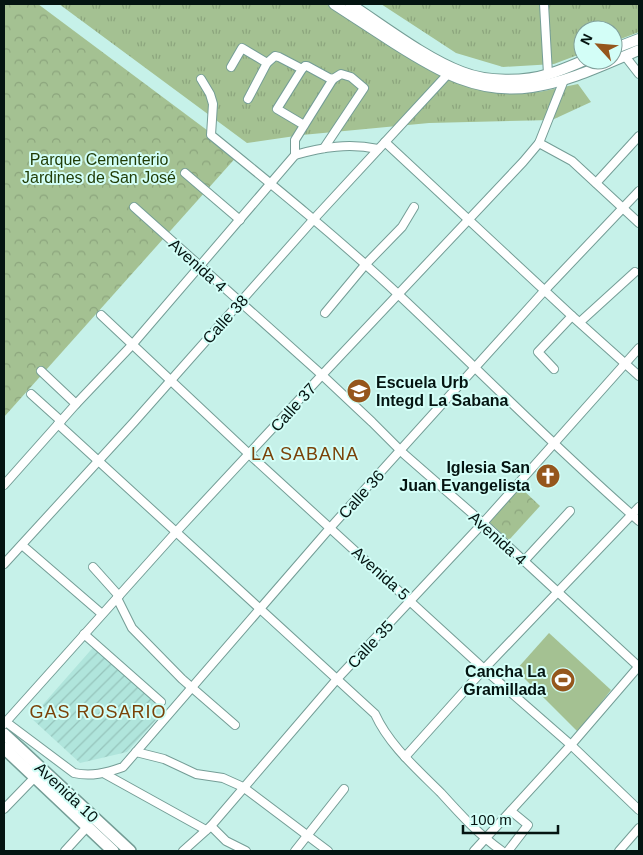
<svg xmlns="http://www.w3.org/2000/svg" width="643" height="855" font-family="Helvetica,sans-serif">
<defs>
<pattern id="industrial-furrows" width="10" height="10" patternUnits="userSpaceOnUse" patternTransform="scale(1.25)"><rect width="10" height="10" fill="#b0e5dc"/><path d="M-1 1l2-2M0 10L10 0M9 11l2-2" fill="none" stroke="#96c4bc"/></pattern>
<pattern id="grass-tufts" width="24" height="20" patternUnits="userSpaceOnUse" patternTransform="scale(1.25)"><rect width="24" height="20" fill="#a4c192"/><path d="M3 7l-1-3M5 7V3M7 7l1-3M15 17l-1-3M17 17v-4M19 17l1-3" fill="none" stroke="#8ca57d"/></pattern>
<pattern id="forest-crowns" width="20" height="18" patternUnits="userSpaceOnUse" patternTransform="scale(1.25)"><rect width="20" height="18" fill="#a4c192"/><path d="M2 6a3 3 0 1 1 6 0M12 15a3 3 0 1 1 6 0" fill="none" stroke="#8ca57d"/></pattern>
</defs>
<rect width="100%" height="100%" fill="#c6f1e9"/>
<path fill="url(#industrial-furrows)" d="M97,643L166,709L127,752L80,763L31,718Z"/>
<g fill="url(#grass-tufts)">
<path d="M59,4H329L509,93L539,92L578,84L591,102L552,120L429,123L302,135L247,143Z"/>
<path d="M381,4H639V32L613,42V30H583V53L554,64L503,67L456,53Z"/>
</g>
<g fill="url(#forest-crowns)">
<path d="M4,4H38L239,154L4,417Z"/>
<path d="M520,487L540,506L509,540L489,522Z"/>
</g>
<path fill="#a4c192" d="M549,633L611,690L578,732L516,670Z"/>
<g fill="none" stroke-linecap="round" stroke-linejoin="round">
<defs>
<g id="street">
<path d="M544,4L548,74"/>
<path d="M625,56L639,74"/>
<path d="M231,67L242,48L267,63L275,56L279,57L302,69L305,66H307L329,78L333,79L341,74L351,77L364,88L324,148"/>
<path d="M302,69L277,109L304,125"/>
<path d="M201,79L210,94L213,104L211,135C275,187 339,239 399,295C479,370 556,449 639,521"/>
<path d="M248,99L267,63"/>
<path d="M385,142L572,316L639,376"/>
<path d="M539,143L572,161L639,223"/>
<path d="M295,155V140L333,79"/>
<path d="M185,173L240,220"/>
<path d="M596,183L639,136"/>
<path d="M134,207L322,375L372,422L404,454L483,523L639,667"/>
<path d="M325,313L365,265L402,227L414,207"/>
<path d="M101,315L249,454L484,669L571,745L639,810"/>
<path d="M580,322L635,272"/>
<path d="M554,369L538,352L572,316"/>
<path d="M41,371L76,404"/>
<path d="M31,394L61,421"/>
<path d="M58,424L375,714C389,745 417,769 441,793C460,814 479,835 502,851"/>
<path d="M4,485L76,404L132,345L295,155C323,147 349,143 378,149"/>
<path d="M22,545L102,614"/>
<path d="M524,561L570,511"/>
<path d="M4,564L134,422L313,220L447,75"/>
<path d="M93,567L119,596"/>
<path d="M117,598L132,628L182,679L235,725"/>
<path d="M84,634L161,702"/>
<path d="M6,722L74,773C91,777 106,773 123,767L330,528L545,290L639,191"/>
<path d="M4,724L177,531L322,375L523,162L539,143L564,80"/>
<path d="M136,752L164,759L196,774L223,778L243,787L328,851"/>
<path d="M405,757L484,669L639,507"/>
<path d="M105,774L206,830"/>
<path d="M4,809L35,777"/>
<path d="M211,826L226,841L246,851"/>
<path d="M65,851L87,827"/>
<path d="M183,851L211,826L337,679L483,523L639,348"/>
<path d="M295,851L344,789"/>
<path d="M474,851L571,745L639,666"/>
<path d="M508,851L528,825L511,811"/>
<path d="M619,851L639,828"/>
</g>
<g id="secondary">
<path d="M334,4C354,17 374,30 394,43C438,71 478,95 532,87C569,82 605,64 639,50"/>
<path d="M350,4C384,26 425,58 462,72C487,82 524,82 549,74C562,70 573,65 585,60"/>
<path d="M613,49L639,39"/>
</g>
<g id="primary">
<path d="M4,734L130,851"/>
<path d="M4,748L113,851"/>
</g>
</defs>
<use href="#street" stroke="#749d96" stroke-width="10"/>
<use href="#secondary" stroke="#749d96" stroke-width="12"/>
<use href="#primary" stroke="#749d96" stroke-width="14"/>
<use href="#street" stroke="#fff" stroke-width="8"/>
<use href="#secondary" stroke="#fff" stroke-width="10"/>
<use href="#primary" stroke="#fff" stroke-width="11"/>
</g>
<defs>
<symbol id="school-disc" viewBox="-11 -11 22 22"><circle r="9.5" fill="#95561c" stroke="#d3fef7"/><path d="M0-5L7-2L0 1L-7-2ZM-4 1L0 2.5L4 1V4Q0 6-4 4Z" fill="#fff"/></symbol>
<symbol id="church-disc" viewBox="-11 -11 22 22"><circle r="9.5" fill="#95561c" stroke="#d3fef7"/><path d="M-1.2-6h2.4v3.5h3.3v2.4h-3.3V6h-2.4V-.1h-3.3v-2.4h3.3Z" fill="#fff"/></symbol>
<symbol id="stadium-disc" viewBox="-11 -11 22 22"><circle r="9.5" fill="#95561c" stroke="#d3fef7"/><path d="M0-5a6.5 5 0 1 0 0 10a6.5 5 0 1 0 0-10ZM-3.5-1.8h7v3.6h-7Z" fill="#fff"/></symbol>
</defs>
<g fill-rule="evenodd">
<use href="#school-disc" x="345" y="377" width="28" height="28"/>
<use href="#church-disc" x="534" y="462" width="28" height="28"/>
<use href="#stadium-disc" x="549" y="666" width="28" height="28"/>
</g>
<g text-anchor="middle" stroke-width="4" stroke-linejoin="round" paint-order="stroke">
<g font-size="16" fill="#1f3b05" stroke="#d3fef7">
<text x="99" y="165">Parque Cementerio<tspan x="99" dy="18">Jardines de San José</tspan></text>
</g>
<g font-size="16" fill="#041411" stroke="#d3fef7">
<text transform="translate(198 265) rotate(42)" y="6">Avenida 4</text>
<text transform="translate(225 319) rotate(-48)" y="6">Calle 38</text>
<text transform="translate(293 407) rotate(-48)" y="6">Calle 37</text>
<text transform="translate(361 494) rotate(-48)" y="6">Calle 36</text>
<text transform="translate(498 538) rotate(42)" y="6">Avenida 4</text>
<text transform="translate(381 573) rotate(42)" y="6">Avenida 5</text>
<text transform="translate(370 644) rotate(-47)" y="6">Calle 35</text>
<text transform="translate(67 792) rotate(43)" y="6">Avenida 10</text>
</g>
<g font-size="16" font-weight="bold" fill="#041411" stroke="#d3fef7" text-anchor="end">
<text x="376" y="388" text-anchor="start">Escuela Urb<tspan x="376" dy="18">Integd La Sabana</tspan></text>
<text x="530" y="473">Iglesia San<tspan x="530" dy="18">Juan Evangelista</tspan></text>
<text x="546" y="677">Cancha La<tspan x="546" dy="18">Gramillada</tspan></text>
</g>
<g font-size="18" letter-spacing="1" fill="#7a4208" stroke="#d3fef7">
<text x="305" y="460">LA SABANA</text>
<text x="98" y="718">GAS ROSARIO</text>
</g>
</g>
<rect width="643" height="855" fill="none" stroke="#041411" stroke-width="10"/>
<g transform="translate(598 45) rotate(296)"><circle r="24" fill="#d3fef7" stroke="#80a09b"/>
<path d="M0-4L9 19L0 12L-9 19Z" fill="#95561c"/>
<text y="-8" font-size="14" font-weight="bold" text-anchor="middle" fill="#041411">N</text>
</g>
<path d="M463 825v8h95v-8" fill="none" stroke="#041411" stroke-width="2.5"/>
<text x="470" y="825" font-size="15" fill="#041411" stroke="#d3fef7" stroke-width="4" paint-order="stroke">100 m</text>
</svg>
